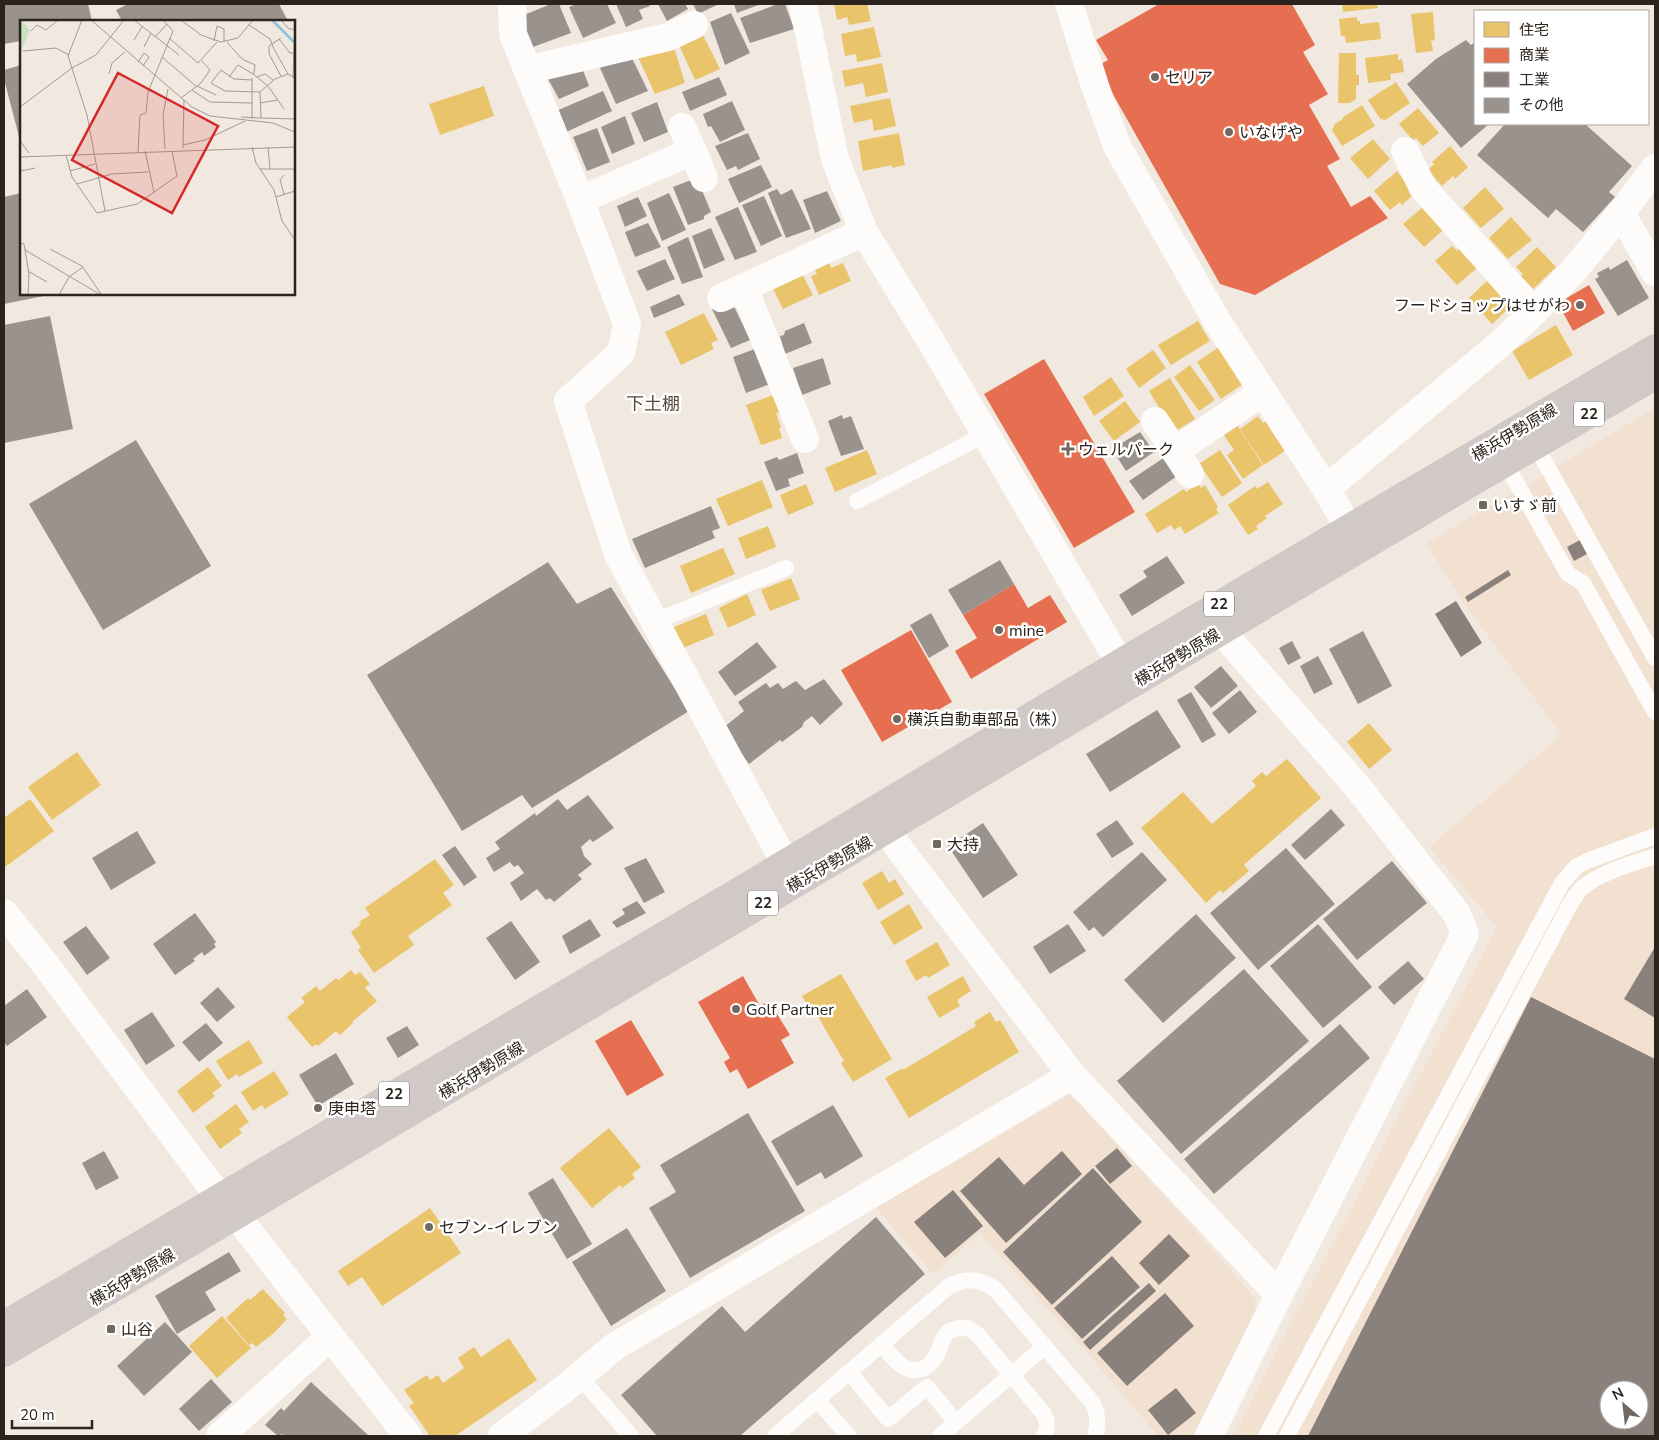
<svg xmlns="http://www.w3.org/2000/svg" width="1659" height="1440" font-family="'Nunito Sans','Noto Sans JP',sans-serif">
<rect width="100%" height="100%" fill="#f1e8df"/>
<g fill="#f2e0d0" fill-rule="evenodd">
<path d="M1655,408V1436H1233L1497,927L1429,847L1562,735L1466,606L1426,544ZM1609,1390H1639V1420H1609Z"/>
<path d="M1070,1095L1082,1105L1251,1293L1256,1301L1255,1314L1192,1436H1158L1091,1357L980,1233L933,1274L876,1208Z"/>
</g>
<g fill="#e9c46a">
<path d="M834,4H867L871,21L849,25L847,17L837,20Z"/>
<path d="M1342,4H1377L1378,8L1343,12Z"/>
<path d="M1433,12L1435,40L1431,41L1433,51L1416,53L1411,14Z"/>
<path d="M1357,17V21H1360V24L1379,22L1381,39L1346,43L1345,36H1341L1339,19Z"/>
<path d="M874,27L881,57L857,62L856,54L845,56L841,34Z"/>
<path d="M703,35L720,69L695,80L679,45Z"/>
<path d="M673,44L685,83L655,94L638,57Z"/>
<path d="M1339,53H1356V75H1359V85H1356V99L1350,103H1338Z"/>
<path d="M1398,54V60L1402,59L1404,72L1390,74L1391,80L1368,83L1365,58Z"/>
<path d="M882,63L888,92L866,97L863,83L845,87L842,71Z"/>
<path d="M1396,82L1410,103L1384,121L1382,118L1381,120L1368,100Z"/>
<path d="M484,86L494,116L440,135L429,104Z"/>
<path d="M890,98L896,126L874,131L872,119L854,123L850,106Z"/>
<path d="M1362,105L1375,126L1342,146L1332,130L1335,124L1343,119L1342,118Z"/>
<path d="M1418,108L1439,133L1423,146L1416,138L1413,140L1399,124Z"/>
<path d="M899,133L905,165L892,168V165L863,171L858,141Z"/>
<path d="M1373,139L1390,159L1368,179L1350,158Z"/>
<path d="M1450,146L1468,167L1455,179L1453,176L1442,186L1428,170L1434,164L1432,162Z"/>
<path d="M1397,171L1414,194L1402,205L1400,202L1390,210L1374,191Z"/>
<path d="M1485,187L1504,209L1481,228L1463,208Z"/>
<path d="M1423,207L1443,230L1424,247L1403,224Z"/>
<path d="M1511,217L1532,240L1508,259L1489,238Z"/>
<path d="M1452,246L1457,251L1459,249L1477,268L1457,285L1435,261Z"/>
<path d="M1537,247L1556,267L1533,289L1521,276L1523,274L1516,267Z"/>
<path d="M828,260L831,268L843,263L851,281L819,295L811,276L817,274L813,266Z"/>
<path d="M800,270L813,295L783,309L771,284Z"/>
<path d="M1487,281L1510,307L1492,324L1469,298Z"/>
<path d="M704,313L718,340L711,343L714,349L681,365L665,332Z"/>
<path d="M1198,321L1210,341L1171,365L1158,345Z"/>
<path d="M1556,325L1573,355L1529,380L1512,351Z"/>
<path d="M1219,347L1243,384L1221,399L1197,362Z"/>
<path d="M1153,350L1166,368L1139,388L1126,369Z"/>
<path d="M1190,365L1215,400L1199,411L1174,377Z"/>
<path d="M1111,377L1124,396L1094,416L1083,397Z"/>
<path d="M1170,378L1195,419L1174,432L1149,391Z"/>
<path d="M774,395L780,412L776,413L781,427L779,428L782,438L761,445L746,405Z"/>
<path d="M1125,401L1140,422L1114,441L1099,421Z"/>
<path d="M1258,416L1263,423L1266,421L1286,450L1264,465L1240,429Z"/>
<path d="M1237,425L1263,465L1243,479L1227,455L1234,450L1223,434Z"/>
<path d="M867,450L877,474L835,492L825,468Z"/>
<path d="M1220,450L1242,483L1222,497L1199,464Z"/>
<path d="M762,480L773,507L728,526L716,499Z"/>
<path d="M1268,482L1283,504L1265,516L1267,518L1256,526L1258,529L1248,535L1228,505L1255,486L1257,489Z"/>
<path d="M806,484L814,504L788,515L780,495Z"/>
<path d="M1198,484L1201,488L1205,485L1218,507L1216,509L1219,513L1185,534L1180,526L1174,530L1171,525L1157,533L1145,514L1184,489L1186,492Z"/>
<path d="M768,526L776,547L746,559L738,538Z"/>
<path d="M723,548L735,574L691,593L680,566Z"/>
<path d="M791,578L800,599L770,611L761,590Z"/>
<path d="M747,594L756,615L728,628L719,608Z"/>
<path d="M706,614L714,635L683,648L674,627Z"/>
<path d="M1369,723L1392,750L1369,769L1347,742Z"/>
<path d="M77,752L101,785L52,820L28,787Z"/>
<path d="M1287,759L1321,798L1246,863L1244,865L1249,871L1223,893L1220,890L1206,903L1141,828L1183,792L1212,824L1256,786L1252,781L1262,772L1266,776Z"/>
<path d="M30,799L54,831L5,867L4,864V818Z"/>
<path d="M435,859L454,885L443,893L452,905L408,936L414,945L374,973L358,950L361,948L351,932L361,924L359,922L370,915L365,908Z"/>
<path d="M882,871L889,883L895,879L904,894L878,910L862,883Z"/>
<path d="M909,904L923,928L894,945L880,922Z"/>
<path d="M937,942L950,965L928,978L926,975L916,981L905,961Z"/>
<path d="M351,970L355,975L360,972L370,984L365,988L377,1001L352,1022L353,1023L340,1035L336,1031L318,1046L316,1044L312,1047L287,1017L305,1002L301,998L316,986L320,991L336,978L339,980Z"/>
<path d="M841,974L892,1059L853,1082L841,1063L844,1061L817,1015L814,1017L802,996Z"/>
<path d="M963,976L971,991L957,1000L960,1006L939,1018L927,997Z"/>
<path d="M990,1012L996,1022L1000,1020L1019,1052L909,1118L885,1078L903,1068V1070L976,1026L974,1022Z"/>
<path d="M249,1040L263,1063L239,1077L237,1074L228,1080L216,1061Z"/>
<path d="M208,1067L222,1086L212,1093L215,1096L193,1113L177,1091Z"/>
<path d="M274,1071L289,1094L265,1109L262,1105L253,1111L241,1092Z"/>
<path d="M236,1104L249,1122L239,1129L242,1133L220,1149L205,1127Z"/>
<path d="M609,1128L641,1167L632,1174L635,1178L622,1188L620,1185L592,1208L560,1168Z"/>
<path d="M430,1208L461,1253L382,1306L362,1277L348,1286L338,1271Z"/>
<path d="M263,1289L285,1313L283,1315L287,1319L274,1333L256,1347L252,1343L249,1345L226,1318L248,1298L250,1300Z"/>
<path d="M222,1316L251,1348L217,1378L189,1346Z"/>
<path d="M509,1338L537,1380L455,1436H430L409,1406L414,1403L404,1390L427,1375L430,1380L438,1375L443,1383L464,1368L458,1358L474,1347L481,1357Z"/>
</g>
<g fill="#e76f51">
<path d="M1159,4H1292L1315,45L1303,52L1328,94L1309,105L1340,159L1327,166L1351,207L1370,196L1388,218L1255,295L1220,284L1097,66L1108,60L1096,40Z"/>
<path d="M1589,285L1605,313L1573,331L1558,303Z"/>
<path d="M1044,359L1135,512L1074,548L984,394Z"/>
<path d="M1014,584L1028,608L1050,595L1067,622L971,679L955,651L977,638L963,615Z"/>
<path d="M911,630L952,702L882,742L841,670Z"/>
<path d="M743,976L760,1006L769,1001L790,1035L781,1040L794,1063L748,1089L737,1069L730,1073L724,1062L730,1058L698,1002Z"/>
<path d="M631,1020L664,1075L627,1096L595,1041Z"/>
</g>
<g fill="#8a817c" fill-rule="evenodd">
<path d="M1580,540L1587,554L1574,561L1567,547Z"/>
<path d="M1508,570L1511,575L1468,602L1465,597Z"/>
<path d="M1456,601L1482,643L1461,657L1435,614Z"/>
<path d="M1655,947V1018L1624,999Z"/>
<path d="M1531,997L1655,1059V1436H1308ZM1609,1390H1639V1420H1609Z"/>
<path d="M1117,1148L1132,1166L1110,1184L1095,1166Z"/>
<path d="M1062,1151L1082,1174L1006,1243L960,1191L999,1157L1024,1185Z"/>
<path d="M1093,1168L1142,1222L1052,1305L1003,1252Z"/>
<path d="M953,1190L983,1226L945,1258L914,1222Z"/>
<path d="M1169,1234L1190,1256L1159,1285L1139,1263Z"/>
<path d="M1112,1256L1140,1287L1082,1339L1054,1308Z"/>
<path d="M1149,1283L1156,1291L1090,1350L1083,1342Z"/>
<path d="M1165,1293L1194,1326L1127,1386L1097,1353Z"/>
<path d="M1176,1388L1196,1413L1168,1435L1148,1410Z"/>
</g>
<g fill="#9a938d">
<path d="M4,4H88L92,21H21V41L4,44Z"/>
<path d="M128,4H279L288,21H122L116,10Z"/>
<path d="M551,4H559L571,33L533,47L519,17Z"/>
<path d="M577,4H607L616,23L583,38L569,7Z"/>
<path d="M616,4H649L650,6L639,10L643,19L626,27Z"/>
<path d="M658,4H685L688,9L667,21Z"/>
<path d="M693,4H719L698,14Z"/>
<path d="M734,4H761L737,13Z"/>
<path d="M778,4H785L794,29L750,43L740,18Z"/>
<path d="M731,13L750,53L725,65L710,22Z"/>
<path d="M1466,40L1471,45L1475,42V124H1489L1461,148L1407,84L1436,59Z"/>
<path d="M630,54L648,91L616,104L600,68Z"/>
<path d="M21,65V144L4,79V70Z"/>
<path d="M581,65L589,86L559,99L548,79Z"/>
<path d="M719,77L727,95L690,111L682,92Z"/>
<path d="M603,91L612,111L564,133L556,111Z"/>
<path d="M732,101L745,130L720,142L711,126L708,127L703,114Z"/>
<path d="M657,102L668,132L644,142L631,113Z"/>
<path d="M625,116L635,144L612,154L601,127Z"/>
<path d="M1505,124H1585L1632,166L1609,192L1615,197L1583,232L1556,209L1548,218L1477,155Z"/>
<path d="M597,128L610,162L587,171L573,137Z"/>
<path d="M748,133L760,159L738,170L736,166L727,170L715,146Z"/>
<path d="M761,165L772,187L739,203L728,179Z"/>
<path d="M694,179L701,188L711,212L704,216V219L688,225L673,187Z"/>
<path d="M777,189L781,195L792,189L811,229L786,238L768,193Z"/>
<path d="M827,191L841,221L815,233L803,200Z"/>
<path d="M21,193V294H43L44,296L4,304V197Z"/>
<path d="M669,193L686,230L662,241L647,203Z"/>
<path d="M764,196L782,236L761,246L742,205Z"/>
<path d="M638,197L647,216L625,227L617,206Z"/>
<path d="M738,207L757,252L735,260L715,217Z"/>
<path d="M648,223L661,247L635,257L625,232Z"/>
<path d="M711,228L725,260L704,269L692,236Z"/>
<path d="M688,237L703,277L682,284L667,247Z"/>
<path d="M665,259L675,279L647,291L637,271Z"/>
<path d="M1627,260L1649,298L1618,316L1595,279L1599,277L1597,273L1609,267L1610,270Z"/>
<path d="M679,294L685,305L654,318L650,307Z"/>
<path d="M732,302L750,340L731,348L712,309Z"/>
<path d="M50,316L73,429L4,443V325Z"/>
<path d="M804,323L812,343L785,354L780,336L784,335L785,331Z"/>
<path d="M755,349L770,384L746,393L733,357Z"/>
<path d="M823,358L831,384L802,395L793,368Z"/>
<path d="M842,415L843,419L851,416L864,449L841,456L828,421Z"/>
<path d="M1140,432L1154,452L1126,471L1112,449Z"/>
<path d="M136,440L211,566L103,630L29,504Z"/>
<path d="M797,453L804,473L788,479L790,486L776,491L764,462L777,457L779,460Z"/>
<path d="M1165,457L1177,476L1143,500L1129,481Z"/>
<path d="M711,506L720,528L712,531L715,538L645,568L632,539Z"/>
<path d="M1167,556L1185,583L1132,616L1119,595L1147,577L1143,571Z"/>
<path d="M1000,560L1014,584L963,615L948,590Z"/>
<path d="M548,562L577,604L611,587L689,711L532,808L522,795L462,831L367,675Z"/>
<path d="M931,613L949,646L929,658L910,625Z"/>
<path d="M1363,631L1392,686L1358,704L1329,649Z"/>
<path d="M1292,641L1301,658L1288,665L1279,648Z"/>
<path d="M757,642L777,667L735,696L718,672Z"/>
<path d="M1318,656L1333,684L1314,694L1300,666Z"/>
<path d="M1221,666L1238,686L1211,708L1194,687Z"/>
<path d="M824,679L843,704L820,725L812,716L804,722L802,727L782,742L780,740L749,764L723,728L744,711L738,702L766,683L770,688L778,683L783,689L796,681L805,690Z"/>
<path d="M1240,690L1257,712L1229,734L1212,713Z"/>
<path d="M1191,692L1216,735L1202,743L1177,700Z"/>
<path d="M1157,710L1181,747L1110,792L1086,754Z"/>
<path d="M588,795L614,828L593,842L590,839L581,847L584,856L592,864L578,875L582,879L554,902L550,898L546,900L537,889L521,901L510,883L524,873L518,865L514,867L510,862L494,872L486,858L500,849L495,842L535,813L536,816L558,799L567,810Z"/>
<path d="M1331,809L1345,825L1305,860L1291,845Z"/>
<path d="M1117,820L1134,844L1112,858L1096,834Z"/>
<path d="M983,823L1018,875L983,898L948,846Z"/>
<path d="M137,831L156,863L111,890L92,858Z"/>
<path d="M455,846L477,877L464,886L442,855Z"/>
<path d="M1286,848L1335,904L1258,970L1210,913Z"/>
<path d="M1142,852L1167,880L1103,937L1094,927L1089,931L1073,912Z"/>
<path d="M646,858L665,892L644,903L624,868Z"/>
<path d="M1392,861L1427,903L1357,960L1323,919Z"/>
<path d="M637,901L646,913L617,928L612,922L625,914L622,909Z"/>
<path d="M195,913L216,942L214,944L216,947L204,956L202,952L193,959L195,961L175,975L153,944Z"/>
<path d="M1196,914L1236,958L1163,1023L1124,980Z"/>
<path d="M590,919L601,936L570,954L562,936Z"/>
<path d="M511,921L540,962L515,980L486,938Z"/>
<path d="M1068,924L1086,951L1050,974L1033,947Z"/>
<path d="M1318,924L1372,987L1323,1028L1270,966Z"/>
<path d="M86,926L110,958L87,975L63,942Z"/>
<path d="M1408,961L1424,979L1394,1005L1378,987Z"/>
<path d="M1244,969L1309,1041L1181,1154L1117,1081Z"/>
<path d="M218,987L235,1007L217,1022L200,1003Z"/>
<path d="M27,989L47,1017L7,1046L4,1042V1006Z"/>
<path d="M152,1012L175,1046L146,1065L124,1030Z"/>
<path d="M206,1023L223,1043L199,1062L182,1042Z"/>
<path d="M1340,1024L1370,1058L1214,1194L1184,1159Z"/>
<path d="M407,1026L419,1045L398,1058L386,1038Z"/>
<path d="M336,1053L354,1084L318,1106L299,1075Z"/>
<path d="M833,1105L863,1156L825,1179L821,1172L797,1186L771,1141Z"/>
<path d="M748,1113L805,1211L690,1278L649,1208L676,1192L660,1165Z"/>
<path d="M104,1151L119,1178L96,1190L82,1163Z"/>
<path d="M553,1178L592,1244L567,1259L528,1193Z"/>
<path d="M876,1217L925,1274L740,1436H657L621,1395L722,1306L745,1332Z"/>
<path d="M627,1228L666,1291L611,1326L572,1262Z"/>
<path d="M229,1252L241,1271L205,1292L216,1310L177,1334L155,1296Z"/>
<path d="M165,1322L192,1352L144,1396L117,1366Z"/>
<path d="M211,1379L232,1402L199,1431L179,1409Z"/>
<path d="M311,1382L369,1436H284L282,1434L278,1436L265,1425L281,1408L284,1411Z"/>
</g>
<g fill="none" stroke-linecap="round" stroke-linejoin="round">
<g stroke="#fdfcfa" stroke-width="16">
<path d="M1535,445L1655,658"/>
<path d="M1505,463L1568,574L1583,583L1655,712"/>
<path d="M857,501L986,434"/>
<path d="M654,622L786,568"/>
<path d="M881,1344C893,1358 906,1378 926,1367C929,1365 932,1363 934,1359C946,1341 938,1327 968,1328L978,1335L1044,1414C1048,1422 1048,1428 1044,1436"/>
<path d="M849,1372L888,1419L927,1387L956,1422"/>
<path d="M579,1376L631,1436"/>
<path d="M817,1400L849,1436"/>
<path d="M775,1436L948,1287C965,1277 980,1278 996,1290L1092,1402C1098,1413 1099,1424 1095,1436"/>
<path d="M940,1436L1045,1346"/>
<path d="M1266,1436L1562,883L1576,867L1587,861L1655,836"/>
<path d="M1287,1436L1568,908C1572,902 1576,893 1582,888C1599,873 1633,863 1655,856"/>
</g>
<g stroke="#fdfcfa" stroke-width="28">
<path d="M512,4L513,34L580,200L627,324L621,353L568,401L618,554L796,883"/>
<path d="M1069,4L1095,86L1117,146L1217,321L1326,489"/>
<path d="M527,70L668,37L694,25"/>
<path d="M693,151L704,178"/>
<path d="M1405,151L1423,188L1534,312"/>
<path d="M580,200L693,151L682,127"/>
<path d="M1621,213L1655,272"/>
<path d="M744,288L805,439"/>
<path d="M721,298L864,232"/>
<path d="M1155,421L1175,451L1263,392"/>
<path d="M1175,451L1190,474"/>
<path d="M1349,528L1326,489L1500,344L1534,312L1574,270L1621,213L1655,168"/>
<path d="M887,830L898,847L1072,1075L1279,1295"/>
<path d="M4,913L45,964L220,1198L250,1233L408,1436"/>
<path d="M220,1436L330,1337"/>
<path d="M502,1436L564,1389L614,1347L1072,1075"/>
<path d="M1209,1436L1279,1295L1465,934L1457,914L1356,785L1221,631"/>
</g>
<path stroke="#fdfcfa" stroke-width="28" d="M803,4L835,159L864,232L932,343L1120,663"/>
<g stroke="#d0c9c7" stroke-width="28">
<path d="M4,1325L751,884L1120,663L1655,348"/>
<path d="M4,1353L1469,484L1655,376"/>
</g>
</g>
<g fill="#706962" stroke="#fff" stroke-width="2">
<circle cx="1155" cy="77" r="5"/>
<circle cx="1229" cy="132" r="5"/>
<circle cx="1580" cy="305" r="5"/>
<path d="M1065.5 441.5h5v5h5v5h-5v5h-5v-5h-5v-5h5z"/>
<rect x="1478" y="500" width="10" height="10" rx="2.5"/>
<circle cx="999" cy="630" r="5"/>
<circle cx="897" cy="719" r="5"/>
<rect x="932" y="839" width="10" height="10" rx="2.5"/>
<circle cx="736" cy="1009" r="5"/>
<circle cx="318" cy="1108" r="5"/>
<circle cx="429" cy="1227" r="5"/>
<rect x="106" y="1324" width="10" height="10" rx="2.5"/>
</g>
<g text-anchor="middle" stroke-width="5" stroke-linejoin="round" paint-order="stroke">
<g fill="#fff" stroke="#6b6662" stroke-width="1">
<rect x="1574" y="401.5" width="30" height="25" rx="4"/>
<rect x="1204" y="591.5" width="30" height="25" rx="4"/>
<rect x="748" y="890.5" width="30" height="25" rx="4"/>
<rect x="379" y="1081.5" width="30" height="25" rx="4"/>
</g>
<g font-size="15" font-weight="bold" fill="#2b241e">
<text x="1589" y="419">22</text>
<text x="1219" y="609">22</text>
<text x="763" y="908">22</text>
<text x="394" y="1099">22</text>
</g>
<g font-size="16" fill="#2b241e" stroke="#fff" text-anchor="start">
<text x="1165" y="83">セリア</text>
<text x="1239" y="138">いなげや</text>
<text x="1570" y="311" text-anchor="end">フードショップはせがわ</text>
<text x="1078" y="455">ウェルパーク</text>
<text x="1493" y="511">いすゞ前</text>
<text x="1009" y="636">mine</text>
<text x="907" y="725">横浜自動車部品（株）</text>
<text x="947" y="850">大持</text>
<text x="746" y="1015">Golf Partner</text>
<text x="328" y="1114">庚申塔</text>
<text x="439" y="1233">セブン-イレブン</text>
<text x="121" y="1335">山谷</text>
</g>
<g font-size="16" fill="#2b241e" stroke="#fff">
<text transform="translate(1514 432) rotate(-31)" y="6">横浜伊勢原線</text>
<text transform="translate(1177 657) rotate(-31)" y="6">横浜伊勢原線</text>
<text transform="translate(829 864) rotate(-30)" y="6">横浜伊勢原線</text>
<text transform="translate(481 1070) rotate(-31)" y="6">横浜伊勢原線</text>
<text transform="translate(132 1277) rotate(-31)" y="6">横浜伊勢原線</text>
</g>
<g font-size="18" fill="#58493c" stroke="#fff">
<text x="653" y="410">下土棚</text>
</g>
</g>
<g transform="translate(20 20)">
<rect width="275" height="275" fill="#f1e8df"/>
<path d="M1,0L10,10L0,34V0Z" fill="#c9e1c4"/>
<path fill="none" stroke="#8cc0db" stroke-width="2.5" d="M252,0L275,23"/>
<path fill="none" stroke="#a29a92" stroke-width="1" d="M62,0L48,36L67,95L85,191M71,0L172,87L190,96L253,103L275,112M114,0L159,35M161,0L181,15L201,22L218,18L233,0M261,0L269,9H274M229,5L250,19L252,24L249,26V34L261,56M11,11L17,5L26,10L38,0M135,17L147,4M149,18L178,43L197,22M261,18L252,24L254,29L268,54L275,58M259,19L270,33H274M114,20L122,7M194,21L197,6L204,9V22M207,22L222,39L235,45L234,54M124,27L131,13M3,31L36,28L49,35M142,37L177,67M118,42L124,33L129,37L123,46M89,54L92,43L105,32M209,57L218,45L233,54L248,66L264,89M237,57L245,54L253,60M273,58L275,0M177,66L196,75M172,70L190,82L232,83M240,72L255,59L268,54M161,78L181,63L190,50L182,41M240,83L258,80M0,87L52,48L76,35L104,0M221,97L241,98L240,72L205,71L191,63L201,50L214,59L232,60M241,98L275,99M232,99V58M0,121L9,133M163,125L164,80M232,127L236,143L254,170L262,201L275,220M248,127L250,149M163,128V125L185,120L225,101M145,129L143,95L148,69M125,131L134,172M118,132L120,95L126,93L128,72L153,11L143,0M46,135L52,157L77,193L117,184L157,156L152,131M0,137L275,127M0,143L1,151L15,148M240,149H275M50,151L75,144M57,164L92,154L128,152M264,174L260,160L264,155M256,177L275,171M0,223L4,224L9,254L8,275M30,229L62,246L81,274M5,230L81,275M8,251L27,262M39,275L49,257L63,247"/>
<path fill="#d62828" fill-opacity="0.15" stroke="#d62828" stroke-width="2.5" d="M98,53L198,106L152,193L52,140Z"/>
<rect width="275" height="275" fill="none" stroke="#2b241e" stroke-width="2.5"/>
</g>
<rect width="1659" height="1440" fill="none" stroke="#2b241e" stroke-width="10"/>
<rect x="1474" y="10" width="175" height="115" fill="#ffffff" stroke="#aaa7a5"/>
<rect x="1484" y="22" width="25" height="15" fill="#e9c46a" stroke="#aaa7a5"/>
<text x="1519" y="35" font-size="15" fill="#2b241e">住宅</text>
<rect x="1484" y="48" width="25" height="15" fill="#e76f51" stroke="#aaa7a5"/>
<text x="1519" y="60" font-size="15" fill="#2b241e">商業</text>
<rect x="1484" y="72" width="25" height="15" fill="#8a817c" stroke="#aaa7a5"/>
<text x="1519" y="85" font-size="15" fill="#2b241e">工業</text>
<rect x="1484" y="98" width="25" height="15" fill="#9a938d" stroke="#aaa7a5"/>
<text x="1519" y="110" font-size="15" fill="#2b241e">その他</text>
<g transform="translate(1624 1405) rotate(332)"><circle r="24" fill="#ffffff" stroke="#aaa7a5"/>
<path d="M0-4L9 19L0 12L-9 19Z" fill="#706962"/>
<text y="-8" font-size="14" font-weight="bold" text-anchor="middle" fill="#2b241e">N</text>
</g>
<path d="M12 1420v8h80v-8" fill="none" stroke="#2b241e" stroke-width="2.5"/>
<text x="20" y="1420" font-size="15" fill="#2b241e" stroke="#ffffff" stroke-width="4" paint-order="stroke">20 m</text>
</svg>
